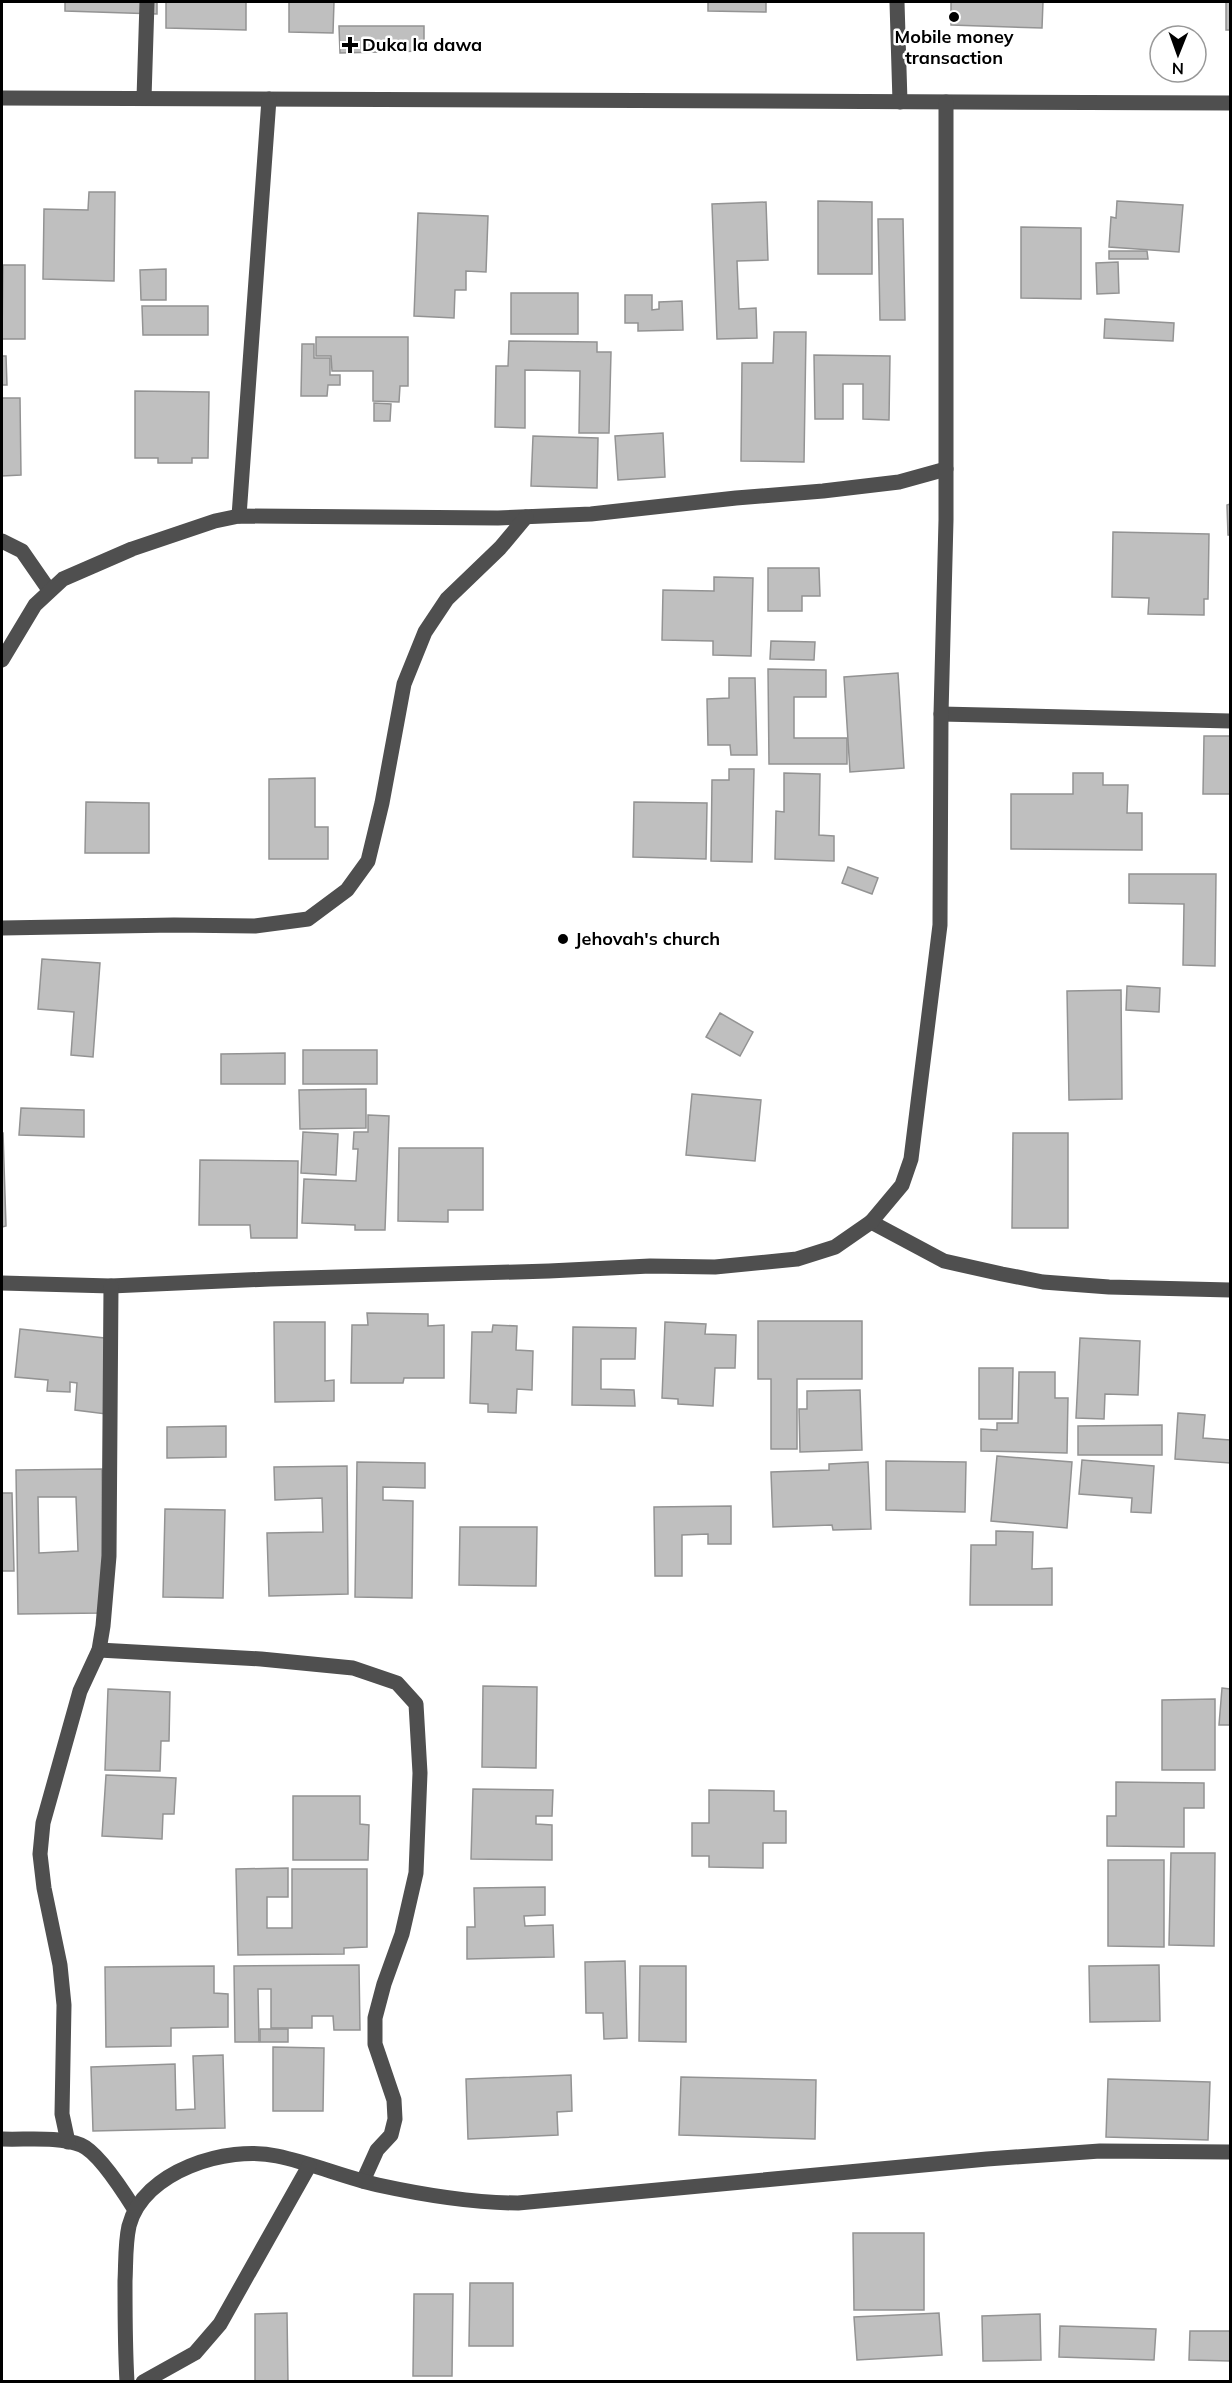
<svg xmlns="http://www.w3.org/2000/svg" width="1232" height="2383" font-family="Mulish,sans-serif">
<rect width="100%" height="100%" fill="#fff"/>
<g fill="#bfbfbf" stroke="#939393" stroke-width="1.5" fill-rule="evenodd">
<path d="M65,2H157V14L65,11Z"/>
<path d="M166,2H246V30L166,28Z"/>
<path d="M289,2H334L333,33L289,32Z"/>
<path d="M708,2H766V12L708,11Z"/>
<path d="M951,2H1043L1042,28L951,25Z"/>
<rect x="1226" y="2" width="4" height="28"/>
<path d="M339,26H424V51L340,53Z"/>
<path d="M89,192H115L114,281L43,279L44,209L88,210Z"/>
<path d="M818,201L872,202V274H818Z"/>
<path d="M1117,201L1183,205L1179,252L1109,247L1111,217L1116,218Z"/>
<path d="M766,202L768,260L737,261L739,309L756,308L757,338L717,339L712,204Z"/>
<path d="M418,213L488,216L486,272L466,271V290H455L454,318L414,316Z"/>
<path d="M878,219H903L905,320H880Z"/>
<path d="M1021,227L1081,228V299L1021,298Z"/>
<path d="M1109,251H1147L1148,259H1109Z"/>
<path d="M1118,262L1119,293L1097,294L1096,263Z"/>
<path d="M3,265H25V339H2Z"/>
<path d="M166,269V300H141L140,270Z"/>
<rect x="511" y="293" width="67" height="41"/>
<path d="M625,295H652V310L659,309V302L682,301L683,330L638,331V323H625Z"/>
<path d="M142,306H208V335H143Z"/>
<path d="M1105,319L1174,323L1173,341L1104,338Z"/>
<path d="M774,332H806L804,462L741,461L742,363H773Z"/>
<path d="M316,337H408V386H400L399,402L373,401V371H332L331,356H316Z"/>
<path d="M509,341L597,342V352H611L609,433H579L580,371L525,370V428L495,427L496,366H508Z"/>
<path d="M302,344H314V358H330V375H340V385H328L327,396H301Z"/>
<path d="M814,355L890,356L889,420L863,419V384H843V419H815Z"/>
<path d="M2,356H6L7,385H2Z"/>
<path d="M135,391L209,392L208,458H192V463H158V458H135Z"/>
<path d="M2,398H20L21,475L2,476Z"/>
<path d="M374,403L391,404L390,421H374Z"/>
<path d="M663,433L665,477L618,480L615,436Z"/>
<path d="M533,436L598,438L597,488L531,486Z"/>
<path d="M1230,504V535H1228L1227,505Z"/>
<path d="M1113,532L1209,534L1208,599H1204V615L1148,614L1149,598L1112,597Z"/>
<path d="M768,568H819L820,596H802V611H768Z"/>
<path d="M714,577L753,578L751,656L713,655V641L662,640L663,590L714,591Z"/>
<path d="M771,641L815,642L814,660L770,659Z"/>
<path d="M768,669L826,670V697H794V738H847V764H769Z"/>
<path d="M898,673L904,768L850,772L844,677Z"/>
<path d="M729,678H755L757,755H731L730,745H708L707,699L729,698Z"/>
<path d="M1204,736H1230V794H1203Z"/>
<path d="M729,769H754L752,862L711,861L712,780H729Z"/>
<path d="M784,773L820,774L819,835L834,836V861L775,859L776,811L784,812Z"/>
<path d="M1073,773H1103V785H1128L1127,813H1142V850L1011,849V794H1073Z"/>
<path d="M315,778V827H328V859H269V779Z"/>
<path d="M86,802L149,803V853H85Z"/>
<path d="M634,802L707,803L706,859L633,857Z"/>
<path d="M848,867L878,878L872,894L842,883Z"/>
<path d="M1129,874H1216L1215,966L1183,965L1184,904L1129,903Z"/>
<path d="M42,959L100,963L93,1057L71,1055L74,1012L38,1009Z"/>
<path d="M1127,986L1160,988L1159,1012L1126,1010Z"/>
<path d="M1121,990L1122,1099L1069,1100L1067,991Z"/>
<path d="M720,1013L753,1032L740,1056L706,1037Z"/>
<rect x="303" y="1050" width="74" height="34"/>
<path d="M285,1053V1084H221V1054Z"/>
<path d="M366,1089V1128L300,1129L299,1090Z"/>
<path d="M692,1094L761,1100L755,1161L686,1155Z"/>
<path d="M21,1108L84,1110V1137L19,1135Z"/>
<path d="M368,1115L389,1116L385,1230H355V1225L302,1223L304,1179L356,1181L358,1149H353L354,1132H368Z"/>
<path d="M303,1132L338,1134L336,1175L301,1173Z"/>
<path d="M2,1133H3L6,1226L2,1227Z"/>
<path d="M1013,1133H1068V1228H1012Z"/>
<path d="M399,1148H483V1210H448V1222L398,1221Z"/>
<path d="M200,1160L298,1161L297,1238H251L250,1225H199Z"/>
<path d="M367,1313L428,1314V1326L444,1325V1378H404L403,1383H351L352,1325H368Z"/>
<path d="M758,1321H862V1379H797V1449H771V1379H758Z"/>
<path d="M274,1322H325V1381L334,1380V1401L275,1402Z"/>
<path d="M665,1322L706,1324L705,1334L736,1335L735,1368H715L713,1406L678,1404V1399L662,1398Z"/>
<path d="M493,1325L517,1326L516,1350L533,1351L532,1390L517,1389L516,1413L488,1412V1404L470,1403L472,1332H492Z"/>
<path d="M573,1327L636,1328L635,1359H601V1389L634,1390L635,1406L572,1405Z"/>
<path d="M20,1329L114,1339L106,1414L75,1410L77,1383L70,1382V1392L47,1391L48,1380L15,1377Z"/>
<path d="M1080,1338L1140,1341L1138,1395L1105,1394L1104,1419L1076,1418Z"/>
<path d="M979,1368H1013L1012,1419H979Z"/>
<path d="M1019,1372H1055V1398H1068L1067,1453L981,1451V1429L997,1430V1423H1018Z"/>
<path d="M860,1390L862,1450L800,1452L799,1409H807V1391Z"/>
<path d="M1178,1413L1205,1415L1203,1438L1230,1440V1463L1175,1459Z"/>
<path d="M1162,1425V1455H1078V1426Z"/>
<path d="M226,1426V1457L167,1458V1427Z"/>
<path d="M997,1456L1072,1462L1067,1528L991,1521Z"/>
<path d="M1082,1460L1154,1466L1151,1513L1131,1512L1132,1498L1079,1494Z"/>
<path d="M886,1461L966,1462L965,1512L886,1510Z"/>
<path d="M357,1462L425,1463V1488L383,1487V1500L413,1501L412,1598L355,1597Z"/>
<path d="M868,1462L871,1529L833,1530L832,1525L773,1527L771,1472L829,1470V1464Z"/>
<path d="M347,1466L348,1594L269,1596L267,1533L323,1532L322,1498L275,1500L274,1467Z"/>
<path d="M102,1469L103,1613L18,1614L16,1470ZM38,1497H76L78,1551L39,1553Z"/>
<path d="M2,1493H12L14,1571H2Z"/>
<path d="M731,1506V1544H708V1534L682,1535V1576H655L654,1507Z"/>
<path d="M165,1509L225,1510L223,1598L163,1597Z"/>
<path d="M460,1527H537L536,1586L459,1585Z"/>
<path d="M996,1531L1033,1532L1032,1569L1052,1568V1605H970L971,1545H996Z"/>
<path d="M483,1686L537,1687L536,1768L482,1767Z"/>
<path d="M1222,1688L1230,1689V1725H1219Z"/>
<path d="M108,1689L170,1692L169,1741H161L160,1771L105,1770Z"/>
<path d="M1215,1699V1770H1162V1700Z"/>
<path d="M106,1775L176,1778L174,1814H163L162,1839L102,1836Z"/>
<path d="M1116,1782L1204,1783V1808H1184V1847L1107,1846V1816H1116Z"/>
<path d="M473,1789L553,1790L552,1816H536V1824L552,1825V1860L471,1859Z"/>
<path d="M709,1790L774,1791V1811H786V1843H763V1868L709,1867V1856H692V1823H709Z"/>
<path d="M293,1796H360V1824L369,1825L368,1860H293Z"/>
<path d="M1171,1853H1215L1214,1946L1169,1945Z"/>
<path d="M1108,1860H1164V1947L1108,1946Z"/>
<path d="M288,1868V1897H267V1928H292V1869H367V1947L344,1948V1954L238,1955L236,1869Z"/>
<path d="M545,1887V1915L524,1916L525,1926L553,1925L554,1957L467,1959V1927H475L474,1888Z"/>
<path d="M625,1961L627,2038L604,2039L603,2013H586L585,1962Z"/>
<path d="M359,1965L360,2030H334L333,2016H312V2028H271V1989H258L259,2042H235L234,1966Z"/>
<path d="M1159,1965L1160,2021L1090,2022L1089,1966Z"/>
<path d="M214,1966V1993L228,1994V2027L171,2028V2046L106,2047L105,1967Z"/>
<path d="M640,1966H686V2042L639,2041Z"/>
<rect x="260" y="2029" width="28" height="13"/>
<path d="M273,2047L324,2048L323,2111H273Z"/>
<path d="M223,2055L225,2128L93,2131L91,2067L175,2064L176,2110L195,2109L193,2056Z"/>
<path d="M571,2075L572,2111L557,2112L558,2135L468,2139L466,2079Z"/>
<path d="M681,2077L816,2080L815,2139L679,2135Z"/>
<path d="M1108,2079L1210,2082L1208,2140L1106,2137Z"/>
<path d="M853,2233H924V2310H854Z"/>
<path d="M470,2283H513V2346H469Z"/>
<path d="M414,2294H453L452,2376H413Z"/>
<path d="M287,2313L288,2382H255V2314Z"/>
<path d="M939,2313L942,2355L857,2360L854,2317Z"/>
<path d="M1040,2314L1041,2360L983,2361L982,2316Z"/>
<path d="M1060,2326L1156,2329L1154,2360L1059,2357Z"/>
<path d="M1190,2331H1230V2361L1189,2360Z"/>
</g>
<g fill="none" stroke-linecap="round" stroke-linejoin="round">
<g stroke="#4f4f4f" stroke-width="15">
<path d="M897,2L900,102"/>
<path d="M2,98L1230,103"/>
<path d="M144,98L147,2"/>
<path d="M239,516L269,99"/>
<path d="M2,541L22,551L49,590"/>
<path d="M2,660L35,605L63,579L132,549L215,521L239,516L498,518L591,514L736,498L823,491L899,482L946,469"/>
<path d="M941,714L1230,721"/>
<path d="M2,928L174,925L255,926L308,919L347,890L368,861L382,803L404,684L425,632L447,599L500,548L526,517"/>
<path d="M871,1222L944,1261L1002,1274L1043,1282L1109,1287L1230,1290"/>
<path d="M2,1283L111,1286L270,1279L549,1271L650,1266L715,1267L797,1259L835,1247L871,1222L902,1185L911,1159L940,925L941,714L946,520V102"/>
<path d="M99,1650L261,1659L353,1668L397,1683L416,1704L420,1773L416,1873L402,1934L384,1984L375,2018V2044L394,2100L395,2119L391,2135L377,2150L363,2181"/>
<path d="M2,2139C26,2140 58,2136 81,2145C98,2152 125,2194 135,2210"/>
<path d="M68,2142L62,2114L64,2005L60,1965L44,1888L40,1854L43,1823L80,1691L99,1650L103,1626L109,1556L111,1286"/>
<path d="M127,2382C125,2348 125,2315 125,2281C126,2263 125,2244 129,2226C143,2171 227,2145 277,2156C311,2163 344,2177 378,2185C424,2195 471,2203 518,2203L987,2159L1100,2151L1230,2152"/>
<path d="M143,2382L195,2353L220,2324L309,2166"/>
</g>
</g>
<g fill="#000" stroke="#fff" stroke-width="2">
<circle cx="954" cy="17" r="6"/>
<path d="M347 36h6v6h6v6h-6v6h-6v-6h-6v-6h6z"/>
<circle cx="563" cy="939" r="6"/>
</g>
<g text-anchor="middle" stroke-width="5" stroke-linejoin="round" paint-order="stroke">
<g font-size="18" font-weight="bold" fill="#000" stroke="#fff" text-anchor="start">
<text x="954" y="43" text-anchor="middle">Mobile money<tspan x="954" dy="21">transaction</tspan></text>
<text x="362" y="51">Duka la dawa</text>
<text x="575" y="945">Jehovah's church</text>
</g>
</g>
<rect width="1232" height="2383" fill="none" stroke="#000000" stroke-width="6"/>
<g transform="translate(1178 54) rotate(181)"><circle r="28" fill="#ffffff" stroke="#999999" stroke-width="1.5"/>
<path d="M0-4.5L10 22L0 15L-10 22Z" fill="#000000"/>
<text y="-9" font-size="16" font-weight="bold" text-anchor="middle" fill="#000000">N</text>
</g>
</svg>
